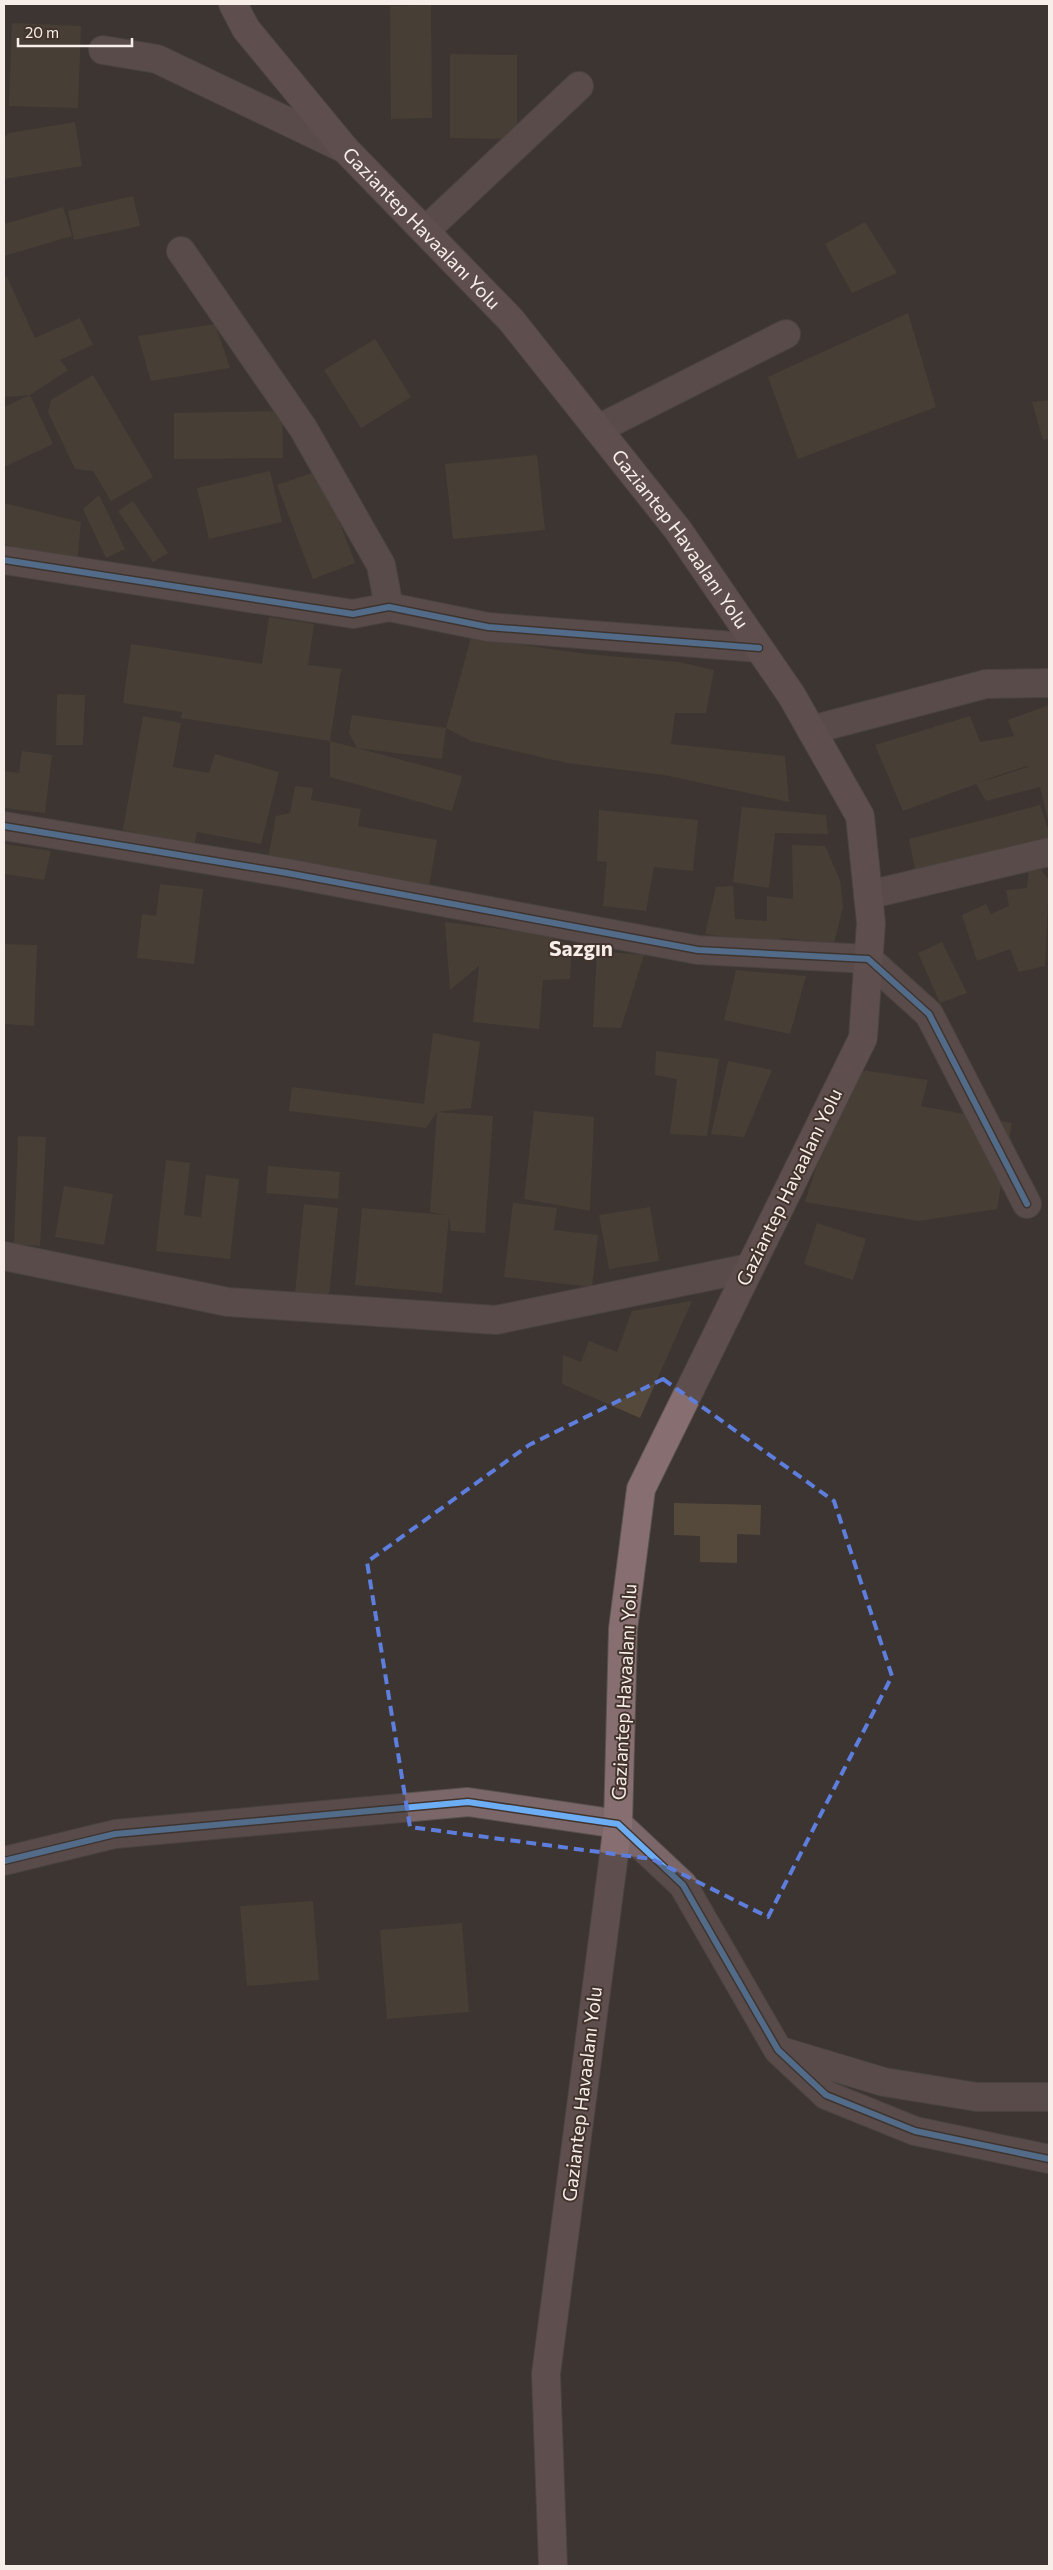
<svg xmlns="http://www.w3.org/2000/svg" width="1053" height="2570" font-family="Commissioner,sans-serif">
<rect width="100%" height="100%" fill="#3d3532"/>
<g fill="#55493b" fill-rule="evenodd">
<path d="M431,5L432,118L391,119L390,6Z"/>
<path d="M12,23L81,26L78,108L9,106Z"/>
<path d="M450,54L517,55V139L450,138Z"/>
<path d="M75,122L82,166L4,179V138L9,133Z"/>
<path d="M133,196L140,226L74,240L68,211Z"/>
<path d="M63,207L72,236L4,256V224Z"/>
<path d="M865,222L897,273L852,293L825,244Z"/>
<path d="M7,277L35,338L80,318L93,345L60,360L68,370L30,395L53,444L4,467V407L30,395L4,397V278Z"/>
<path d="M908,313L936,407L798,459L768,377Z"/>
<path d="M215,324L230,368L151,381L138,336Z"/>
<path d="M375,339L411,397L361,428L324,370Z"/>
<path d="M93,375L153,477L111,501L93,471L75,469L48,412L51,400Z"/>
<path d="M1049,400V439L1043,440L1032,402Z"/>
<path d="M282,411L283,458L174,459V413Z"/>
<path d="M537,455L545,530L453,539L445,464Z"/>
<path d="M320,470L355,563L313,579L277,485Z"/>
<path d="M270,471L282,522L209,539L197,488Z"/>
<path d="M99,495L125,549L106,558L83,509Z"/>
<path d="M133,501L168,553L153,562L118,511Z"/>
<path d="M4,503L81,522L77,563L4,544Z"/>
<path d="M269,617L314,624L308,665L341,669L330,741L181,718L182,712L123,703L131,644L262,664Z"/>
<path d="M471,638L587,654L679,662L714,670L706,713H675L671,744L785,756L789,802L664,775L567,763L471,741L446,728Z"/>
<path d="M57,694L85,695L83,745H56Z"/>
<path d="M1049,705V824L1040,787L986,801L976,784L903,811L875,745L970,716L980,742L1014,736L1008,720ZM1027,766L1028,767L981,782L993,777Z"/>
<path d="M352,715L446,728L442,759L357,748L462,776L452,811L330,777V741L357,748L349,733Z"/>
<path d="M143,716L181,723L173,767L209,773L215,754L279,772L261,844L197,832L194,846L123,830Z"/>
<path d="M22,751L52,755L45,813L4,808V771L19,773Z"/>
<path d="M295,786L313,788L311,800L361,809L358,826L437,840L429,886L268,858L276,816L290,813Z"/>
<path d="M1040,805L1049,831V839L916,874L909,839Z"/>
<path d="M742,807L826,815L828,834L775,833L769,888L733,882Z"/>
<path d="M599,810L698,820L693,871L654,867L646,911L603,906L607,862L597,861Z"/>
<path d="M4,844L51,851L44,880L4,874Z"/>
<path d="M792,845L825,846L840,880L843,907L834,943L781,938L778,944L705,934L716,887L733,886L735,919L767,921V896L793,899Z"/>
<path d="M1029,870H1041L1049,880L1045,966L1019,972L1010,949L977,961L962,915L986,904L991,914L1009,906L1006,890L1027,888Z"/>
<path d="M160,884L203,889L194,964L137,958L142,914L156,916Z"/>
<path d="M445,922L549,935L572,946L570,979L543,980L539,1029L473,1022L479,966L450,990Z"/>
<path d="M942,942L967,993L940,1003L918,953Z"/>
<path d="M4,944L37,945L34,1026L4,1024Z"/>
<path d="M597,951L644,955L621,1028L593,1027Z"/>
<path d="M736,970L806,976L790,1034L724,1020Z"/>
<path d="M433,1033L480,1042L471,1108L437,1112L493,1116L485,1233L451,1231L449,1216L442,1293L355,1285L362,1208L447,1215L430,1212L437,1112L426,1128L289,1111L292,1087L424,1104Z"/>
<path d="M656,1051L719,1059L707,1136L670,1134L677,1079L655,1075Z"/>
<path d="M728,1061L772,1070L744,1137L711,1134Z"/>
<path d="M848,1068L928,1080L921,1106L1012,1123L997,1209L919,1221L805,1202Z"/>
<path d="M534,1111L594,1117L590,1211L524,1199Z"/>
<path d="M18,1136L46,1137L40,1246L14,1244Z"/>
<path d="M166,1160L190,1163L184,1215L201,1217L206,1175L239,1179L230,1259L156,1251Z"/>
<path d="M268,1166L340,1172L338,1199L266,1193Z"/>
<path d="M64,1186L113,1194L104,1245L55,1237Z"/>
<path d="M513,1203L557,1208L554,1230L598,1235L592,1287L504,1277Z"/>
<path d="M304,1204L338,1208L329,1296L295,1293Z"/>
<path d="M650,1207L659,1261L609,1269L599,1215Z"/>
<path d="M817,1223L866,1239L853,1280L804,1264Z"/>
<path d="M692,1301L640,1418L562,1384L563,1355L581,1362L589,1341L617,1352L632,1311Z"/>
<path d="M674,1503L761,1505L760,1535L737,1534V1563L700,1562V1536L674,1535Z"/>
<path d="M313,1901L319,1980L247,1986L240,1906Z"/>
<path d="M462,1923L469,2012L387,2019L380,1930Z"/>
</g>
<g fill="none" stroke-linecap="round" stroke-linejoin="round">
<defs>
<g id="minor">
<path d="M103,50L157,59L345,149"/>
<path d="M425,231L579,86"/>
<path d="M181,251L303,428L381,565L389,607"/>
<path d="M598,429L786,334"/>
<path d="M4,560L353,614L389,607L488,627L759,648"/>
<path d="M811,730L986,684L1049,683"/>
<path d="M4,826L287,873L698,950L868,959L929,1014L1027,1204"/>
<path d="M868,895L1049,852"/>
<path d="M4,1256L228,1302L496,1320L749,1268"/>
<path d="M4,1861L115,1834L468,1802L618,1824L683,1885L778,2050L826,2095L915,2131L1049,2159"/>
<path d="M784,2052L884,2082L977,2097H1049"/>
</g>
<g id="major">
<path id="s1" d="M233,4L246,29L345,149L511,320L678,530L792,696L860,816L871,923L863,1038L641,1489L623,1629L618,1824L546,2374L553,2566"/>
</g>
</defs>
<use href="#minor" stroke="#5a5350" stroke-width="30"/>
<use href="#major" stroke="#5a5350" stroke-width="30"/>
<use href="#minor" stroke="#7b6769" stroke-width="28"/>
<use href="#major" stroke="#876f71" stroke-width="28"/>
<defs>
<g id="cycleway">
<path d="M4,560L353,614L389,607L488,627L759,648"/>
<path d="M4,826L287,873L698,950L868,959L929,1014L1027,1204"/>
<path d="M4,1861L115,1834L468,1802L618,1824L683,1885L778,2050L826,2095L915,2131L1049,2159"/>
</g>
</defs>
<use href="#cycleway" stroke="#42342d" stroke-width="9"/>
<use href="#cycleway" stroke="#6dadf4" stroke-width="6"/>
</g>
<path d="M0 0H1053V2570H0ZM663,1379L834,1501L892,1676L768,1917L652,1859L410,1827L367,1562L529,1445Z" fill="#3d3532" fill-opacity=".55" fill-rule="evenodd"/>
<path fill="none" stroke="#5e7edd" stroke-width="4" stroke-dasharray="10 6" stroke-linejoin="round" d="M663,1379L834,1501L892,1676L768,1917L652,1859L410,1827L367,1562L529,1445Z"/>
<g text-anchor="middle" stroke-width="4" stroke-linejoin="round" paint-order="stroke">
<g font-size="19" fill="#f7eee9" stroke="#42342d">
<text dy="7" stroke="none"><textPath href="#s1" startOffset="294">Gaziantep Havaalanı Yolu</textPath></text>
<text dy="7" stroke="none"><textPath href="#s1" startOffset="699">Gaziantep Havaalanı Yolu</textPath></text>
<text transform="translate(789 1187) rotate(-64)" y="7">Gaziantep Havaalanı Yolu</text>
<text transform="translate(624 1692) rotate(-87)" y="7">Gaziantep Havaalanı Yolu</text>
<text transform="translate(582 2094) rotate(-83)" y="7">Gaziantep Havaalanı Yolu</text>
</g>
<g font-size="21" font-weight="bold" fill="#f7eee9" stroke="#42342d">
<text x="581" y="956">Sazgın</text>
</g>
</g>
<rect width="1053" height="2570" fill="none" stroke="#f7eee9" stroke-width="10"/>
<path d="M18 38v8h114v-8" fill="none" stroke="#f7eee9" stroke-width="2.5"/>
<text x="25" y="38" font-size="15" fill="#f7eee9" stroke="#42342d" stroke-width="4" paint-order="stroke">20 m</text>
</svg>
